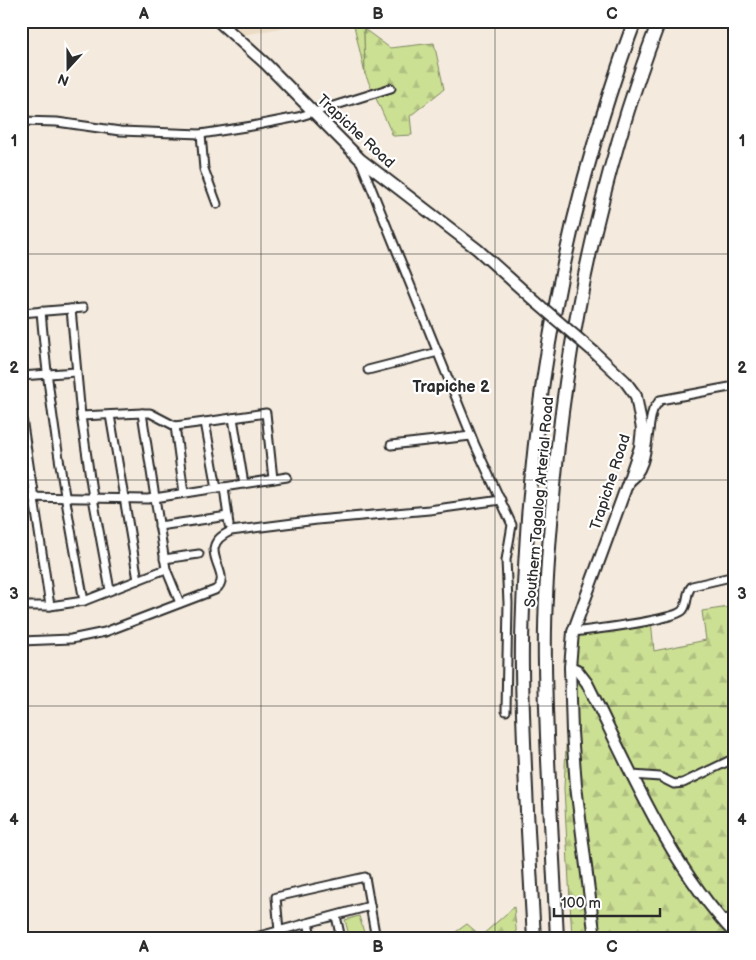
<svg xmlns="http://www.w3.org/2000/svg" width="756" height="960" font-family="'Balsamiq Sans',sans-serif">
<defs>
<pattern id="grass-tufts" width="24" height="20" patternUnits="userSpaceOnUse" patternTransform="scale(1.25)"><rect width="24" height="20" fill="#cce094"/><path d="M3 7l-1-3M5 7V3M7 7l1-3M15 17l-1-3M17 17v-4M19 17l1-3" fill="none" stroke="#afc080"/></pattern>
<pattern id="forest-firs" width="22" height="20" patternUnits="userSpaceOnUse" patternTransform="scale(1.25)"><rect width="22" height="20" fill="#cce094"/><path d="M5 1l3.5 6h-7zM16 11l3.5 6h-7z" fill="#afc080"/></pattern>
</defs>
<rect width="100%" height="100%" fill="#f4eadd"/>
<filter id="ink" filterUnits="userSpaceOnUse"><feTurbulence type="fractalNoise" baseFrequency=".02" numOctaves="2"/><feDisplacementMap in="SourceGraphic" scale="10" xChannelSelector="R" yChannelSelector="G"/><feConvolveMatrix kernelMatrix="1 2 1 2 8 2 1 2 1" color-interpolation-filters="sRGB"/></filter>
<g filter="url(#ink)">
<path fill="#ecdcc5" d="M229,21H316L244,35Z"/>
<path fill="url(#grass-tufts)" stroke="#7c8660" d="M353,21H387L364,29L365,74Z"/>
<g fill="url(#forest-firs)" stroke="#7c8660">
<path d="M364,29L390,48L434,43L444,89L410,116L412,135L393,136L365,74Z"/>
<path d="M729,607L735,641V939H572L564,788L570,667L573,632L651,620L654,651L706,640L702,611Z"/>
<path d="M514,907L517,939H446L467,924L481,936Z"/>
</g>
<path fill="#cce094" stroke="#7c8660" d="M359,916L366,939H350L345,920Z"/>
<g fill="none" stroke-linecap="round" stroke-linejoin="round">
<defs>
<g id="street">
<path d="M21,121L57,122L120,131L201,134L252,126L298,117L391,88"/>
<path d="M201,134L204,169L217,204"/>
<path d="M360,160L475,445L512,525L506,560L508,603L506,711"/>
<path d="M41,311C49,409 66,505 84,601"/>
<path d="M21,313L83,308"/>
<path d="M368,370L438,352"/>
<path d="M21,376L76,372"/>
<path d="M21,411L50,606"/>
<path d="M142,413H150L175,426L205,422L217,488"/>
<path d="M110,415L138,580"/>
<path d="M81,416L93,498L110,590"/>
<path d="M233,418L244,484"/>
<path d="M205,422L266,413L273,479"/>
<path d="M175,426L184,493"/>
<path d="M391,445L471,436"/>
<path d="M628,482C651,472 646,429 653,410C655,406 658,403 660,400L735,386"/>
<path d="M224,487L229,525"/>
<path d="M21,497L148,499L287,477"/>
<path d="M159,526L228,516"/>
<path d="M164,559L199,554"/>
<path d="M166,569L180,603"/>
<path d="M21,606H50L84,601L166,569L142,413L81,416L71,309"/>
<path d="M573,632C590,630 675,620 683,610C689,603 685,593 692,586L735,576"/>
<path d="M21,641L71,639L105,632L215,590C237,574 191,549 231,531L317,520L429,510L501,500"/>
<path d="M632,775L660,777L674,784L683,783L735,758"/>
<path d="M336,916L341,939"/>
<path d="M723,921L735,915"/>
<path d="M308,923L312,939"/>
<path d="M249,939L370,906"/>
<path d="M281,939L279,931L276,897L365,877L376,939"/>
</g>
<g id="secondary">
<path d="M218,21L266,64L360,159L477,249L537,303"/>
<path d="M594,352L625,381L636,396L642,429L640,447L628,482L573,632L570,667L577,670L587,683C629,767 669,865 735,934"/>
<path d="M570,667L572,732L576,786L595,939"/>
</g>
<g id="highway">
<path d="M534,939C529,848 523,758 522,668C521,618 525,568 528,518C539,375 564,233 609,96C617,71 625,46 635,21"/>
<path d="M557,939C553,847 546,755 545,663C544,616 547,569 551,523C563,352 598,181 659,21"/>
</g>
</defs>
<use href="#street" stroke="#2b2b2b" stroke-width="11"/>
<use href="#secondary" stroke="#2b2b2b" stroke-width="14"/>
<use href="#highway" stroke="#2b2b2b" stroke-width="16"/>
<use href="#street" stroke="#fff" stroke-width="7"/>
<use href="#secondary" stroke="#fff" stroke-width="10"/>
<use href="#highway" stroke="#fff" stroke-width="12"/>
<defs>
<path id="secondary-bridge" d="M537,303L594,352"/>
</defs>
<use href="#secondary-bridge" stroke="#2b2b2b" stroke-width="14" stroke-linecap="butt"/>
<use href="#secondary-bridge" stroke="#fff" stroke-width="10"/>
</g>
</g>
<path fill="none" stroke="#2b2b2b" stroke-width="1" stroke-opacity="0.55" d="M261,21V939M495,21V939M21,254H735M21,480H735M21,706H735"/>
<g text-anchor="middle" stroke-width="4.5" stroke-linejoin="round" paint-order="stroke">
<g font-size="15" fill="#2b2b2b" stroke="#fff">
<text transform="translate(356 131) rotate(43)" y="5">Trapiche Road</text>
<text transform="translate(610 482) rotate(-72)" y="5">Trapiche Road</text>
<text transform="translate(539 502) rotate(-85)" y="5">Southern Tagalog Arterial Road</text>
</g>
<g font-size="16" font-weight="bold" fill="#2b2b2b" stroke="#fff">
<text x="451" y="392">Trapiche 2</text>
</g>
</g>
<rect width="756" height="960" fill="none" stroke="#fff" stroke-width="55"/>
<g transform="translate(68 68) rotate(201)" stroke="#ffffff" stroke-width="4" paint-order="stroke">
<path d="M0-4L9 19L0 12L-9 19Z" fill="#2b2b2b"/>
<text y="-8" font-size="14" font-weight="bold" text-anchor="middle" fill="#2b2b2b">N</text>
</g>
<path d="M554 908v8h106v-8" fill="none" stroke="#2b2b2b" stroke-width="2.5"/>
<text x="561" y="908" font-size="15" fill="#2b2b2b" stroke="#ffffff" stroke-width="4" paint-order="stroke">100 m</text>
<rect x="28" y="28" width="700" height="904" fill="none" stroke="#2b2b2b" stroke-width="2"/>
<g font-size="16" text-anchor="middle" font-weight="bold" fill="#2b2b2b">
<text x="144" y="19">A</text>
<text x="378" y="19">B</text>
<text x="612" y="19">C</text>
<text x="14" y="146">1</text>
<text x="742" y="146">1</text>
<text x="14" y="373">2</text>
<text x="742" y="373">2</text>
<text x="14" y="599">3</text>
<text x="742" y="599">3</text>
<text x="14" y="825">4</text>
<text x="742" y="825">4</text>
<text x="144" y="952">A</text>
<text x="378" y="952">B</text>
<text x="612" y="952">C</text>
</g>
</svg>
